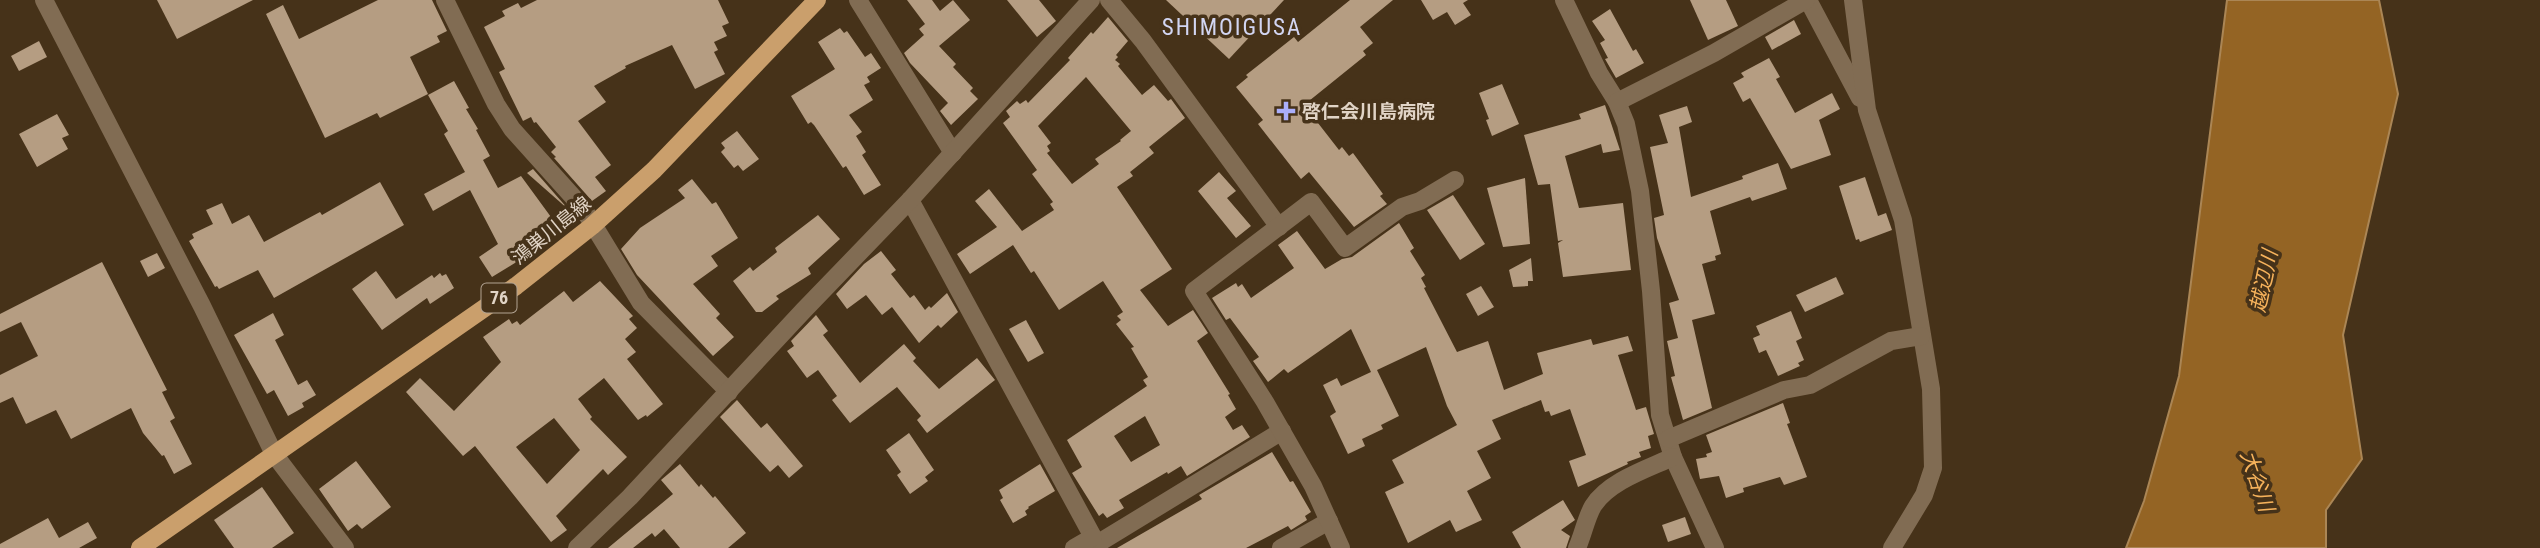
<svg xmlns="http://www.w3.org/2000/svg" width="2540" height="548" font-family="'Roboto Condensed','Noto Sans JP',sans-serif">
<rect width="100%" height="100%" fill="#463219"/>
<path fill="#946424" stroke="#ab8655" stroke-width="2" d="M2227,0H2379L2398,94L2343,335L2362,459L2326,510V548H2126L2144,501L2179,376Z"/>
<g fill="#b59d82" fill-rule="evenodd">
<path d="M157,0H253L177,39Z"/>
<path d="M378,0H432L447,31L437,36L440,42L410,57L428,94L380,118L377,113L325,138L266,14L283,5L299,39Z"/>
<path d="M537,0H718L729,23L722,26L727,36L714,42L718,50L714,52L725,74L695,89L672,45L625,66L626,68L594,86L606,102L578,121L611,165L595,177L606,191L592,201L554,158L556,157L551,152L556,147L536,122L534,123L531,117L523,121L499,72L505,69L484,27L505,16L502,11L518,3L521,8Z"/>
<path d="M907,0H932L940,11L953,0L970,20L939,46L956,64L953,67L973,88L970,91L978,99L951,125L940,111L948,103L910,63L904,53L924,35L919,29L925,24Z"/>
<path d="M1007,0H1039L1056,21L1037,37Z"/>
<path d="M1166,0H1284L1229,59Z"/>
<path d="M1350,0H1393L1360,27L1373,43L1363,51L1366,55L1304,105L1339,150L1342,147L1349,156L1353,153L1383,194L1380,196L1387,204L1354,227L1309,172L1301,179L1258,124L1263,120L1236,87L1248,77L1246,75L1294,37L1298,42Z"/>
<path d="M1421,0H1468L1463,3L1471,15L1455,25L1447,12L1433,20Z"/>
<path d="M1690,0H1726L1738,26L1708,40Z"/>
<path d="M1610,9L1633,51L1636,49L1644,63L1616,78L1605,59L1608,58L1600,43L1605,40L1592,21Z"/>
<path d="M1108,17L1128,41L1116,55L1118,57L1115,60L1120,64L1118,66L1142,95L1154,85L1168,101L1171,99L1185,118L1149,147L1154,153L1130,172L1133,176L1117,187L1172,269L1140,290L1168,326L1193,310L1208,333L1197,341L1230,394L1228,395L1236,409L1225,417L1233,430L1242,425L1250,437L1187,476L1181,466L1168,474L1167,472L1119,500L1124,508L1107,518L1103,513L1099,516L1072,473L1082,467L1067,440L1147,386L1143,380L1148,377L1131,348L1134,347L1116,324L1121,320L1117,316L1123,312L1103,281L1059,310L1034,271L1031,273L1013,245L970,274L957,254L997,227L975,201L989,189L1022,231L1054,210L1050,204L1053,202L1032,174L1037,170L1003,123L1010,117L1006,111L1017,101L1020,104L1026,100L1028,103L1070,60L1068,58L1091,32L1093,34ZM1086,77L1131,131L1120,140L1121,141L1095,159L1099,164L1072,184L1047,153L1050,151L1047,146L1051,143L1038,126ZM1145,416L1160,445L1131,462L1114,436Z"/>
<path d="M1794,20L1801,34L1772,50L1765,37Z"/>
<path d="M840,28L844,33L847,31L865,57L871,53L881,68L867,77L870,82L864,85L873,100L849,115L862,132L856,136L866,152L862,155L881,185L864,195L846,166L843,168L814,125L811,122L808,124L791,96L835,69L818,42Z"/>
<path d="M39,41L47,57L19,71L11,56Z"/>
<path d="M1769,58L1780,77L1776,79L1795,113L1832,93L1840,109L1819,120L1831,155L1791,169L1750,98L1743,102L1733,83L1744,77L1741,73Z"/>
<path d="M454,81L469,108L466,109L478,129L476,130L490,156L483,160L498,188L521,176L559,228L523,258L492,277L479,257L498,244L470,190L433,211L424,194L465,172L444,134L448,131L428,95Z"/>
<path d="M1502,84L1519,124L1492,136L1486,120L1489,119L1479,93Z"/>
<path d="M1605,105L1620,150L1603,153L1601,144L1565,156L1579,208L1623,203L1631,270L1563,277L1558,243L1563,240L1558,241L1550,184L1538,185L1524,135L1581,119L1579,114Z"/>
<path d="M1687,106L1692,122L1679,127L1691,197L1743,179L1742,176L1778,163L1787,189L1752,201L1750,197L1710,211L1721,254L1715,256L1716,260L1702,264L1715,314L1692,320L1712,408L1683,420L1671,377L1675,376L1667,341L1678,338L1669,303L1679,300L1657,238L1654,218L1664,215L1650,147L1668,143L1659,115Z"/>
<path d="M57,114L69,135L62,138L68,149L37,167L19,134Z"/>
<path d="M737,131L759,159L743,171L738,165L734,168L721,152L725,148L721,143Z"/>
<path d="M533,169L569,210L527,173Z"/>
<path d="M1219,172L1236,191L1227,198L1251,226L1236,238L1198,191Z"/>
<path d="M1865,177L1878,216L1886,213L1892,230L1860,242L1859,239L1856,240L1839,186Z"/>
<path d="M1525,178L1530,244L1503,247L1487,188Z"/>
<path d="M692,179L712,204L716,202L738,238L711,256L718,266L693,284L720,314L716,318L734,337L713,356L637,275L621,249L640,228L685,198L678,190Z"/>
<path d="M380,182L404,225L274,298L258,270L219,289L217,286L215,287L189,241L194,238L192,234L213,224L206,210L222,203L232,224L249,215L264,242L320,212L322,215Z"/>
<path d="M1453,195L1485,244L1460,260L1427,210Z"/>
<path d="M818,215L840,239L808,268L811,274L776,296L779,299L762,312H756L733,281L750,267L753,271L777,252L775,248Z"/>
<path d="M1399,223L1414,248L1410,251L1425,275L1421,278L1426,287L1424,288L1457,352L1488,341L1504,390L1543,374L1537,353L1591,339L1593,345L1628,336L1633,351L1618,355L1636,410L1646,407L1654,434L1648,436L1651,448L1639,452L1641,457L1627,462L1628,464L1578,487L1569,461L1586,455L1570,409L1551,416L1549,411L1545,412L1541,400L1492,420L1501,439L1477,451L1491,478L1467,491L1482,520L1456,532L1450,520L1408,543L1385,492L1404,483L1392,460L1457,425L1447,406L1426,347L1377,370L1399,416L1381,425L1383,429L1362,439L1365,446L1348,454L1330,416L1336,412L1323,385L1337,378L1341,386L1371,372L1351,329L1288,373L1284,369L1268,382L1253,361L1259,357L1230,318L1226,320L1212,298L1236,283L1238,287L1242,284L1251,298L1294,268L1278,245L1297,231L1325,269L1342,259L1352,257Z"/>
<path d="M881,251L896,270L891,274L910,298L914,295L925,310L929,306L931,308L947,293L958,312L941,328L938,325L919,343L892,307L882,315L866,295L847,309L836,294L864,264Z"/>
<path d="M157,253L165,268L148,277L140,261Z"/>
<path d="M1531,258L1533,281H1528V286L1513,287L1509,270Z"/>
<path d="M102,262L167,390L162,392L175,418L170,421L192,464L174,474L164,455L162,456L143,433L131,408L71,439L56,410L26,424L13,397L0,403V375L38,356L21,322L0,332V314Z"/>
<path d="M376,271L396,299L432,275L434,278L440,273L442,276L446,274L454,288L430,304L427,298L382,330L352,289Z"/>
<path d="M1836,277L1844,294L1805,312L1796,295Z"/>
<path d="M600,281L633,316L629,319L637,328L625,339L636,352L627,359L663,404L647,417L646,415L638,420L604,378L578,399L592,417L590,419L627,457L608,475L603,469L556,516L567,530L551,542L475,446L463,456L406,392L420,378L454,411L501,362L483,337L509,319L512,324L517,321L520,325L564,291L573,302ZM554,418L580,450L547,484L516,447Z"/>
<path d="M1481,286L1494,307L1478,316L1466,294Z"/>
<path d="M1791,311L1802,338L1796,341L1804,360L1798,363L1800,366L1778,376L1766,350L1759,353L1753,338L1760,335L1756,326Z"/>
<path d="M273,313L284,335L275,340L298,385L307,380L316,395L302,403L304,407L288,416L274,390L267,394L234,335Z"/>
<path d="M816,315L828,331L823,335L860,383L904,344L916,358L913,361L939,389L977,358L995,380L927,433L917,420L921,416L897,387L850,423L832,400L837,396L818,370L807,378L787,351L794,346L791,341Z"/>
<path d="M1026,320L1044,353L1028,362L1009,329Z"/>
<path d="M737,400L761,428L767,423L803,466L789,478L778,465L770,472L720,417Z"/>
<path d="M1783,403L1790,423L1787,424L1807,477L1784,485L1780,477L1743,488L1744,492L1726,498L1719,476L1700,479L1696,459L1707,457L1706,454L1712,452L1706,435Z"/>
<path d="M909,433L934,470L925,477L928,481L910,494L897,475L901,472L886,450Z"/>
<path d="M1272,452L1290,482L1293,481L1311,512L1305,516L1307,520L1291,530L1288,526L1246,548H1117L1202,499L1199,495Z"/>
<path d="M356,461L391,507L362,529L357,524L348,531L319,489Z"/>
<path d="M680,464L699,487L701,484L713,498L715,496L746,533L728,548H680L664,529L655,537L652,533L633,548H608L673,494L661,480Z"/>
<path d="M1040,464L1055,491L1028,507L1029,508L1025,511L1027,515L1013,523L1000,500L1003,498L999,490Z"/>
<path d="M262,487L294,533L272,548H234L214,520Z"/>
<path d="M1563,500L1575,520L1561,530L1570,536L1566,548H1521L1512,532Z"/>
<path d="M1685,517L1691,534L1668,542L1662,525Z"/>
<path d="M48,518L59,538L88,522L97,538L79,548H0V544Z"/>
</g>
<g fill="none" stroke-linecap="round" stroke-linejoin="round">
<g stroke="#816c53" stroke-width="18">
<path d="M44,0L202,306L274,454L345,548"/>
<path d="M445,0L496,104L512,129L583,208L641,303L729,392"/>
<path d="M858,0L953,153"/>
<path d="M1109,0L1143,41L1279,227"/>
<path d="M1564,0L1599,73L1617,102L1626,124L1640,191L1651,291L1660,415L1673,457L1715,548"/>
<path d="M1808,0L1860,98"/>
<path d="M1853,0L1867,110L1903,220L1931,389L1933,468L1924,495L1892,548"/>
<path d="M1617,102L1714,53L1806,0"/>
<path d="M910,200L1099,548"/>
<path d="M1668,439L1784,390L1810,385L1891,341L1921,336"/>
<path d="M1097,544L1282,431"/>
<path d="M577,548L630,497L803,311L910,200L1091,0"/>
<path d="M1074,548L1093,537"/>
<path d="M1281,548L1329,521"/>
<path d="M1341,548L1313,486L1265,402L1194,291L1311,202L1345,248L1402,207L1420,201L1455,180"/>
<path d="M1577,548C1583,535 1586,518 1593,506C1609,481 1647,469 1673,457"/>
</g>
<path stroke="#ca9f6c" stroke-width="18" d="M140,548L516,286L592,226L654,170L817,0"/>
</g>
<path fill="#abaffb" stroke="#463219" stroke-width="2.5" d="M1282.5 100.5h7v7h7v7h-7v7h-7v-7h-7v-7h7z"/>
<g text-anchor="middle" stroke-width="7" stroke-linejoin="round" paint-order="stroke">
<rect fill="#463219" stroke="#b2a392" stroke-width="2" x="481.5" y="283.5" width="35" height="29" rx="5"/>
<g font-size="18" font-weight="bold" fill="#e1d4c6">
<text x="499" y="304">76</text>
</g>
<g font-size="19" font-weight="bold" fill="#e1d4c6" stroke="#463219" text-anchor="start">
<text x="1302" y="118">啓仁会川島病院</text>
</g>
<g font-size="19" fill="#e1d4c6" stroke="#463219">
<text transform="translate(551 230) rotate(-39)" y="7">鴻巣川島線</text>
</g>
<g font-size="21" font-style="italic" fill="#f6b25b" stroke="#463219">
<text transform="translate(2264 281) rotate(-78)" y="7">越辺川</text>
<text transform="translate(2257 481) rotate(71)" y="7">大谷川</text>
</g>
<g font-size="23" letter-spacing="2" fill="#d2d5f2" stroke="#463219">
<text x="1232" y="35">SHIMOIGUSA</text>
</g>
</g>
</svg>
